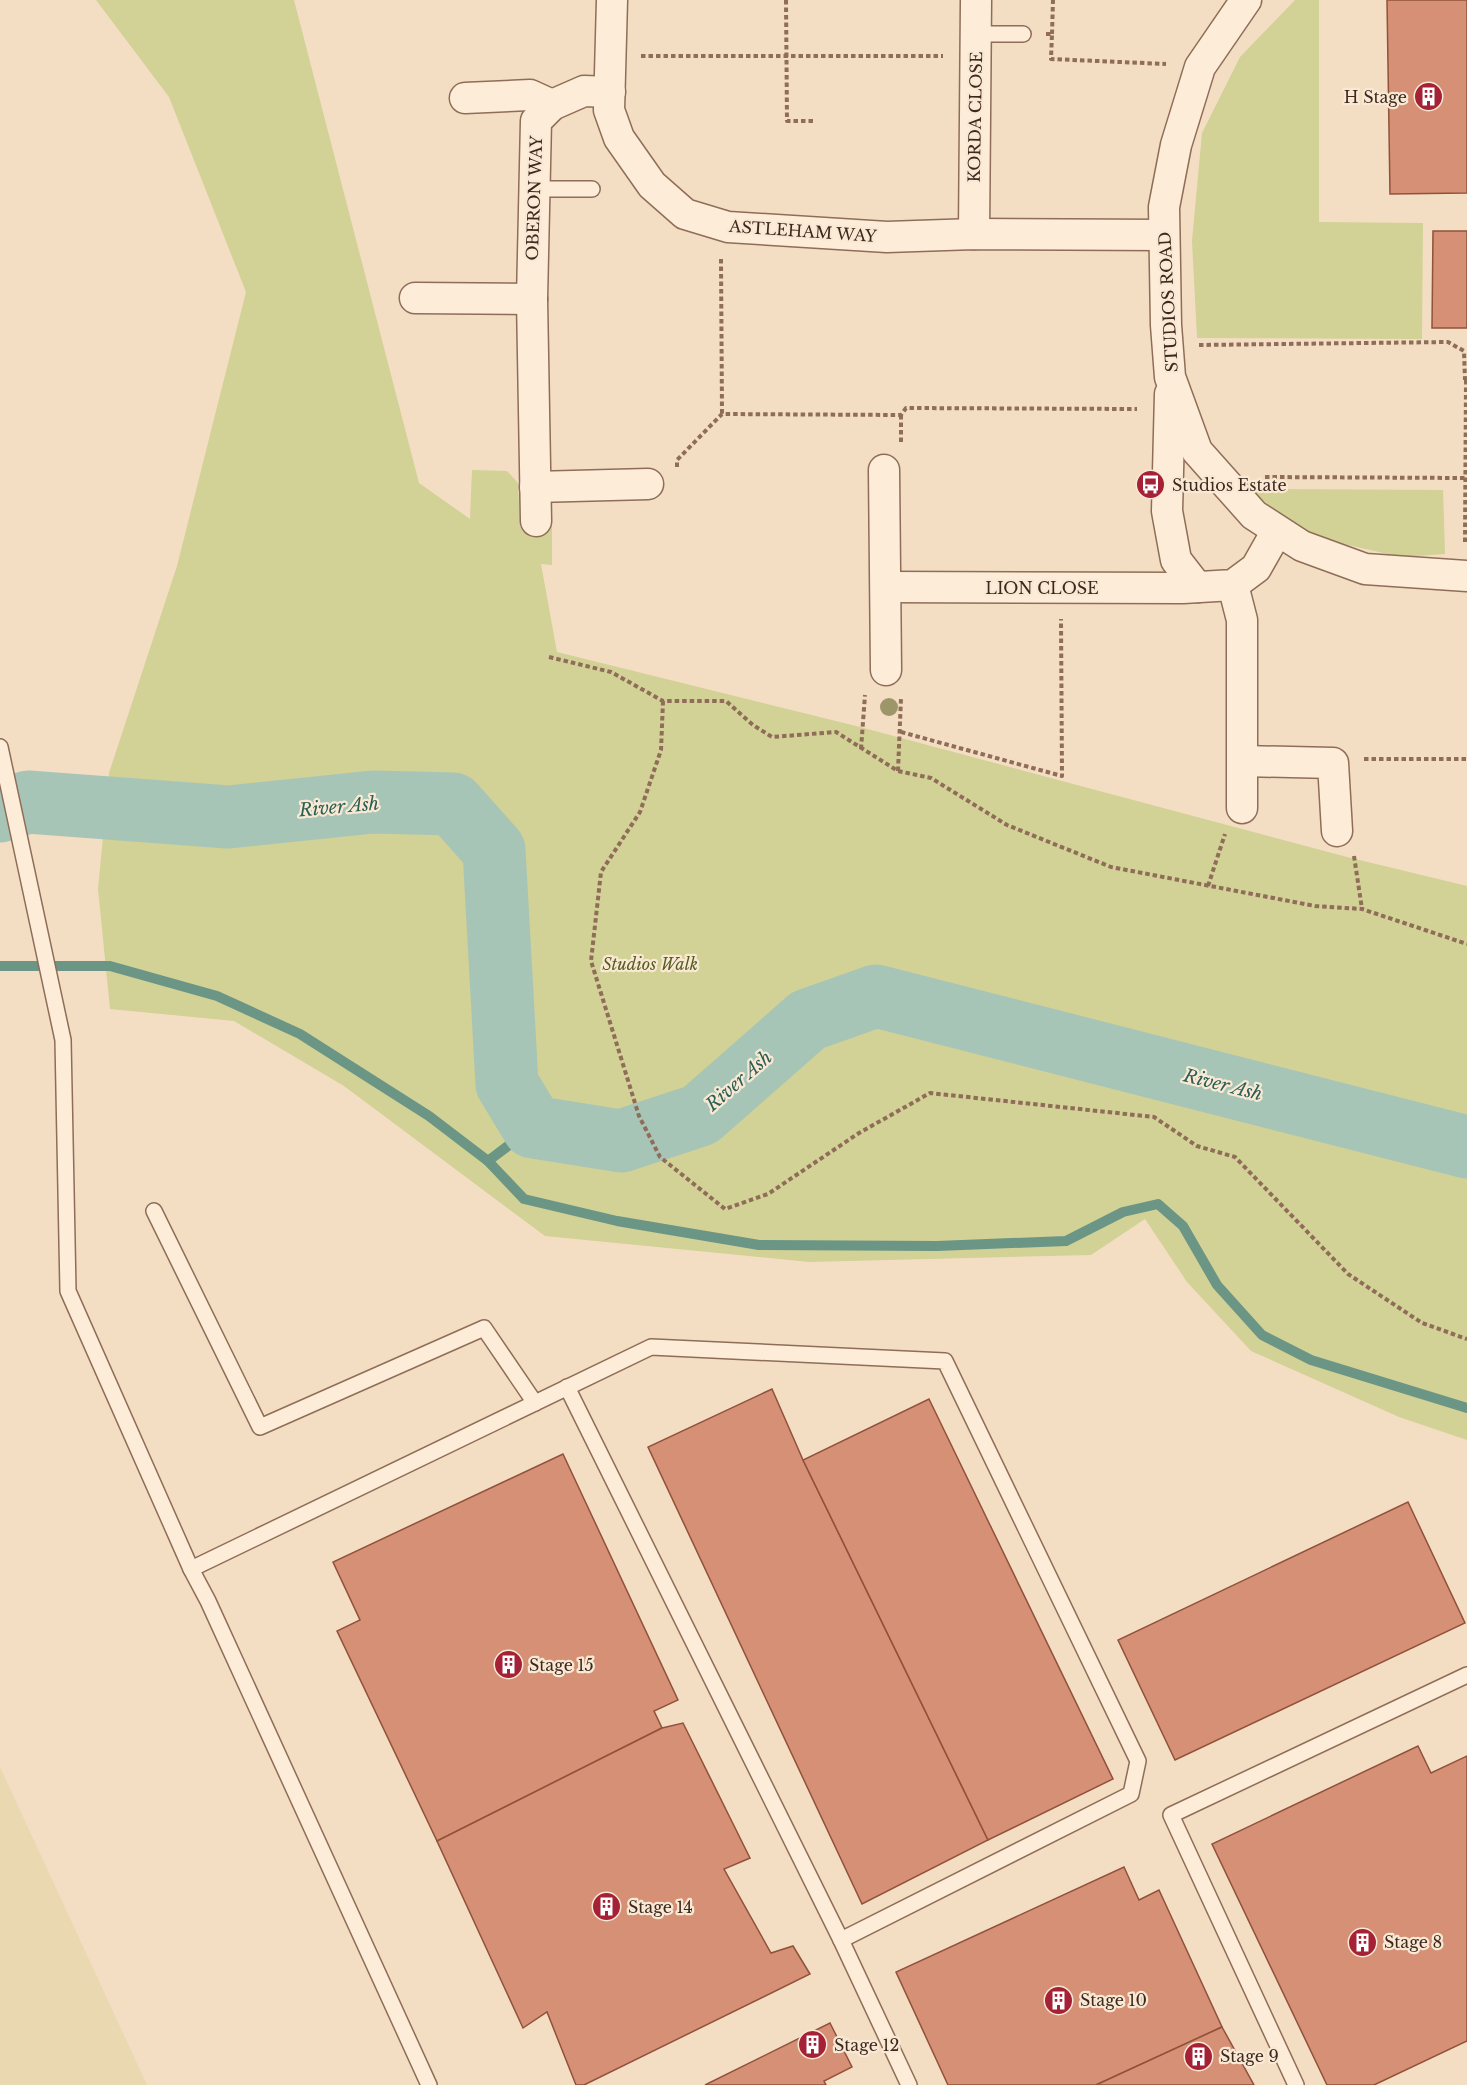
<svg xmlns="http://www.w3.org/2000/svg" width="1467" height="2085" font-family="'Libre Baskerville',serif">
<rect width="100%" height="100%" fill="#f3dec3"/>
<path fill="#e9d8b0" d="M0,1767L147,2085H0Z"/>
<g fill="#d2d196">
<path d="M96,0H294L419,483L470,519L472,470L507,471L518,483L520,527L552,526V565L541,564L557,652L860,727L1347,857L1467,886V1440L1399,1417L1251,1351L1187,1282L1145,1219L1091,1255L809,1262L545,1236L344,1086L234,1021L110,1009L98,889L109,773L177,566L246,292L169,97Z"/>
<path d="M1295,0H1319V222L1423,223L1422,339L1197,338L1192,241L1202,133L1240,57Z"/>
<path d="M1249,489L1443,490L1445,554L1401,557L1339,543L1291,524Z"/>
</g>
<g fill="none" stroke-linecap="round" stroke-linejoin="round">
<g stroke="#6b9585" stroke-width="10">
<path d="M0,966H110L217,996L300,1034L429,1116L488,1161L524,1199L617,1221L759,1245L937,1246L1066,1241L1123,1212L1158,1204L1183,1226L1217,1285L1262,1335L1311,1360L1467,1408"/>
<path d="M488,1161L533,1127"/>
</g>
<path stroke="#a6c5b7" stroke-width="63" d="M0,811L28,802L228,817L373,802L453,804L494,850L507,1084L533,1127L621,1141L700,1115L808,1020L876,996L1467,1147"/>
</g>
<g fill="#d59075" stroke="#91513b" stroke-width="1.5">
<path d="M1387,0H1467V193L1390,194Z"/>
<path d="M1433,231H1467V328H1432Z"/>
<path d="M772,1389L803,1460L988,1840L862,1904L648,1447Z"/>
<path d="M929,1399L1113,1779L988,1840L803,1460Z"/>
<path d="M563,1454L678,1700L654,1711L662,1728L437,1841L337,1631L360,1620L333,1562Z"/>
<path d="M1408,1502L1465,1623L1175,1760L1118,1640Z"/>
<path d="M683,1723L750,1858L724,1869L771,1953L793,1946L810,1974L584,2085H576L547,2012L523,2028L437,1841L662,1728Z"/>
<path d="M1418,1746L1431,1773L1467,1756V2041L1374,2085H1327L1212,1844Z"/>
<path d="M1124,1867L1139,1900L1159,1890L1222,2027L1096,2085H948L896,1972Z"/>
<path d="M830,2023L852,2067L824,2081L826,2085H705Z"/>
<path d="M1222,2027L1254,2085H1096Z"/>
</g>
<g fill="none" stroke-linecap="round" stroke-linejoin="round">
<defs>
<g id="lane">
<path d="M976,34H1023"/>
<path d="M533,189H592"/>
<path d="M0,747L63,1040L68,1291L191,1569L208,1601L429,2085"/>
<path d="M154,1211L260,1427L484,1328L535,1403"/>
<path d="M567,1387L841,1940L909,2085"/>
<path d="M191,1569L651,1347L945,1361L1138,1761L1131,1794L841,1940"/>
<path d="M1296,2085L1171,1815L1467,1675"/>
</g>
<g id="street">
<path d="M612,0L609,110L619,138L652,185L685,214L728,227L887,237L974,234L1164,235"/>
<path d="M1246,0L1200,67L1176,145L1164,207L1166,325L1170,377L1197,451L1254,515L1302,546L1365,569L1467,576"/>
<path d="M465,98L530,95L552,105"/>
<path d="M974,234L976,0"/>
<path d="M415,298L532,299"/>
<path d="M1170,394L1167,511L1176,560L1197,587"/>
<path d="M884,470L886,670"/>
<path d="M535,487L648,484"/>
<path d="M536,521L532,299L536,121L552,105L584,91L610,92"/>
<path d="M1233,585L1242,620V808"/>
<path d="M886,587L1183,588L1233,585L1256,568L1277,531"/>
<path d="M1243,761L1333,763L1337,831"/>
</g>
</defs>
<use href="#lane" stroke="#8f6d58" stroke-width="18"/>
<use href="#street" stroke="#8f6d58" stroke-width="33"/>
<g stroke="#8f6d58" stroke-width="4" stroke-dasharray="4.5 3" stroke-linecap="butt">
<path d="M786,0L787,121H815"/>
<path d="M1046,34H1052L1051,59L1166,64"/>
<path d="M1052,34L1053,0"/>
<path d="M641,56H943"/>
<path d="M721,259L722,414"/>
<path d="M1199,345L1448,342L1464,351L1465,380"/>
<path d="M901,415V445"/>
<path d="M677,467V460L722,414L901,415L906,408L1137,409"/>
<path d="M1265,477L1465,478"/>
<path d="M1465,542L1466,380"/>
<path d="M549,657L611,672L663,701H726L753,725L772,737L836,732L898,771L931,778L1007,825L1111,867L1315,906L1362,909L1467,944"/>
<path d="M663,701L661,750L640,812L601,872L591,961L639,1116L660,1157L725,1209L768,1194L859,1133L930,1093L1154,1117L1197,1146L1235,1157L1348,1274L1422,1323L1467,1339"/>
<path d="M901,732L1062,776L1061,619"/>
<path d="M861,749L865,695"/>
<path d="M1364,759H1467"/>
<path d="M898,771L901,698"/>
<path d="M1354,856L1362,909"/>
<path d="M1208,886L1225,834"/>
</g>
<use href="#lane" stroke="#fcecd8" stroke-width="15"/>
<use href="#street" stroke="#fcecd8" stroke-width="30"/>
</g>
<circle fill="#9d966a" cx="889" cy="707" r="9"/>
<defs>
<symbol id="building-disc" viewBox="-11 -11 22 22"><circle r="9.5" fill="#a52135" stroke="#f9e9d4"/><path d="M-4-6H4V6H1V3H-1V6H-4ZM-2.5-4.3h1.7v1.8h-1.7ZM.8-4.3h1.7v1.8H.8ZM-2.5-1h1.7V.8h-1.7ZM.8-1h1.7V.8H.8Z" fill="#fff"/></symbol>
<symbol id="bus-disc" viewBox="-11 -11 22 22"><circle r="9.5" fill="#a52135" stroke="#f9e9d4"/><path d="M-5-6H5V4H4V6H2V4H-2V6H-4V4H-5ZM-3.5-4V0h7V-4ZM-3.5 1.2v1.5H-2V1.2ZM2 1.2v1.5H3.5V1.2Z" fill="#fff"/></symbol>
</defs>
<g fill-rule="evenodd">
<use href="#building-disc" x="1412" y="80" width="33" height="33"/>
<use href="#bus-disc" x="1134" y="468" width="33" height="33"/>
<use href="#building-disc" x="492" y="1648" width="33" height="33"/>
<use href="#building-disc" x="590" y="1890" width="33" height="33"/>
<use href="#building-disc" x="1346" y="1926" width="33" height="33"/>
<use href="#building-disc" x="1042" y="1984" width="33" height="33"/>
<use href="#building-disc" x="796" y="2028" width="33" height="33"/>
<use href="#building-disc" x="1182" y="2040" width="33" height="33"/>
</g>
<g text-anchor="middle" stroke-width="4.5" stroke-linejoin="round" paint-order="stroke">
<g font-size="16" fill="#3e281d" stroke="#f9e9d4" text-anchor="start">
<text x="1407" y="103" text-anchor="end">H Stage</text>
<text x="1172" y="491">Studios Estate</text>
<text x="529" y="1671">Stage 15</text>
<text x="628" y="1913">Stage 14</text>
<text x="1384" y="1948">Stage 8</text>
<text x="1080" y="2006">Stage 10</text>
<text x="834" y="2051">Stage 12</text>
<text x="1220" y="2062">Stage 9</text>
</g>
<g font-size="16" fill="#3e281d" stroke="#f9e9d4">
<text transform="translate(975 117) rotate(-89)" y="6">KORDA CLOSE</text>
<text transform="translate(534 198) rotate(-88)" y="6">OBERON WAY</text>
<text transform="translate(803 231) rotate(4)" y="6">ASTLEHAM WAY</text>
<text transform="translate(1168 302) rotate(-93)" y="6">STUDIOS ROAD</text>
<text x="1042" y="594">LION CLOSE</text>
</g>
<g font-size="16" font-style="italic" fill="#565c22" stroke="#f9e9d4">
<text x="650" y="970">Studios Walk</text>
</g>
<g font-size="18" font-style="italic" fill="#2b5f54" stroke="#f9e9d4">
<text transform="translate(339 807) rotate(-5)" y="6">River Ash</text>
<text transform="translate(739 1081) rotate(-41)" y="6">River Ash</text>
<text transform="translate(1223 1085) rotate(14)" y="6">River Ash</text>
</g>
</g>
</svg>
